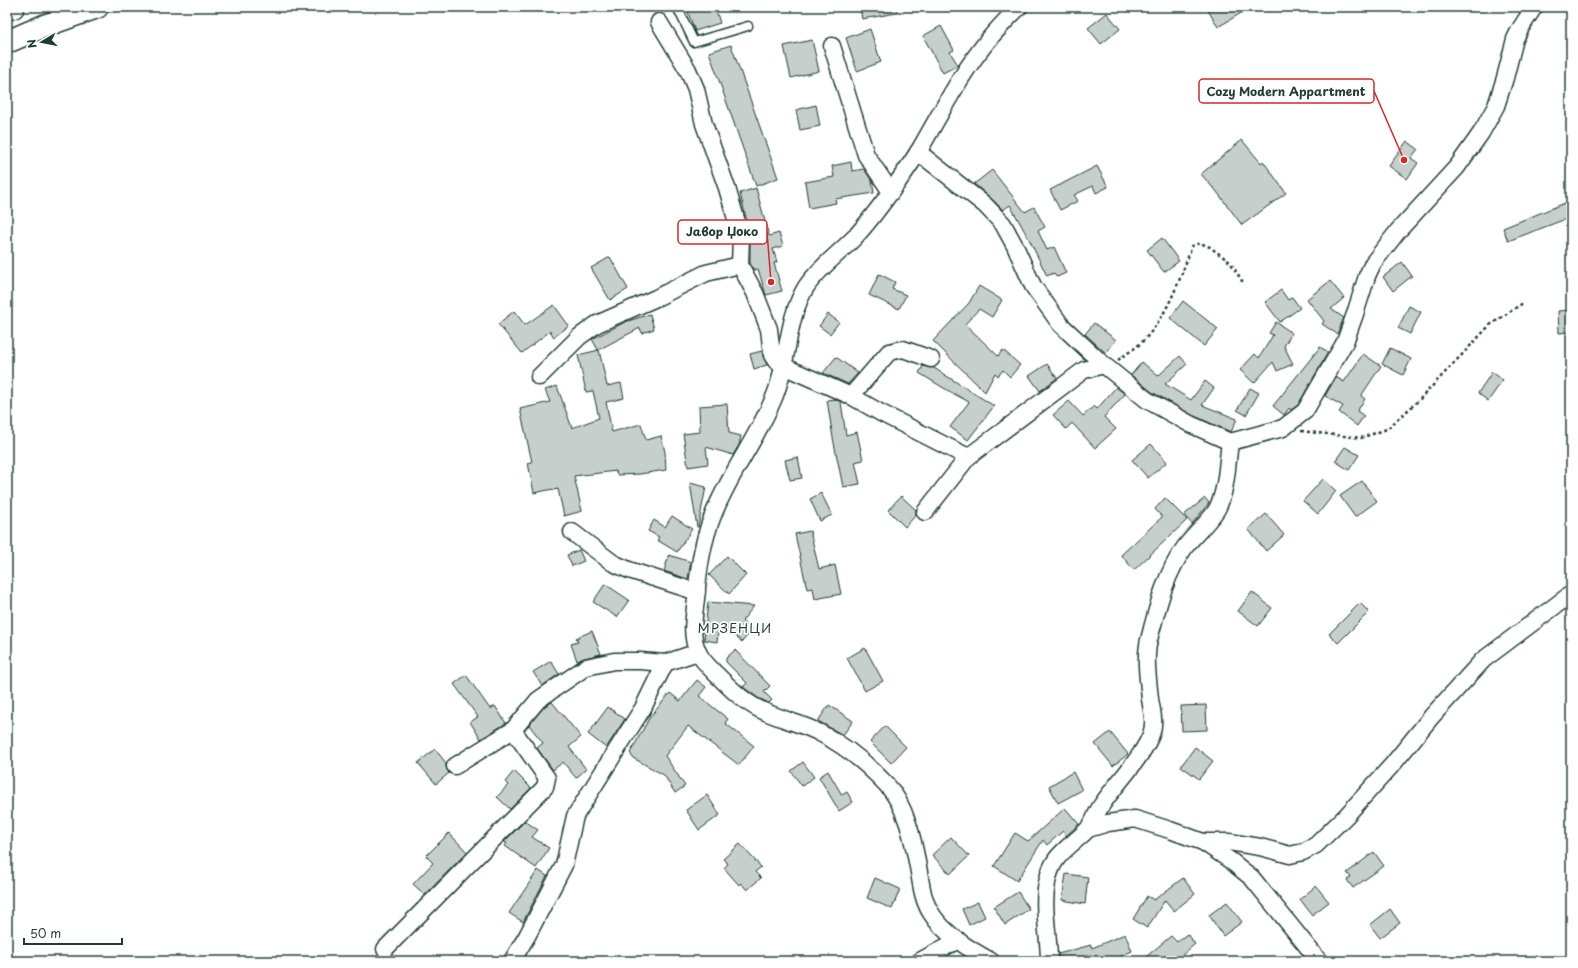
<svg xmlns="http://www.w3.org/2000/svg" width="1578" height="968" font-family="'Playpen Sans',sans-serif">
<rect width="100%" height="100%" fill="#fff"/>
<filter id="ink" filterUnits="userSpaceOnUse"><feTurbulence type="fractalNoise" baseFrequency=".025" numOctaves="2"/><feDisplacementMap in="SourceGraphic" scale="8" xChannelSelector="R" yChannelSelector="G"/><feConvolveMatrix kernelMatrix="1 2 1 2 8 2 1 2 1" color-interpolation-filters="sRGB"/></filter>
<g filter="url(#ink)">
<g fill="#c7cfcc" stroke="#1f3d34">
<path d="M686,7H715L720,23L695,31Z"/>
<path d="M860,7H897V13L862,19Z"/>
<path d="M1206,7H1251L1218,27Z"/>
<path d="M1107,13L1120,29L1101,44L1088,28Z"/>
<path d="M941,26L954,50L950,52L958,65L943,73L923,36Z"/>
<path d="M870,29L881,62L857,71L846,38Z"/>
<path d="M812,40L819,71L791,78L784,46Z"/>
<path d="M731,45L778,178L756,186L709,52Z"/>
<path d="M816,105L820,126L800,130L796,110Z"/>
<path d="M1242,140L1261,163L1263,161L1286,193L1242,225L1214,188H1213L1201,174Z"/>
<path d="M1407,141L1418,149L1411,158L1418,163L1407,179L1389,166Z"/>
<path d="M851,162L852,171L864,169L872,181L874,193L835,199L836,203L809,208L805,182L834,177L832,166Z"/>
<path d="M1097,166L1108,187L1096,193L1093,186L1074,195L1078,201L1060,210L1050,190Z"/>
<path d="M992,170L1025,212L1034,207L1045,227L1038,231L1047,250L1054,247L1066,273L1057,277L1054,273L1047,276L1030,241L1010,205L1003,210L991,198L974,184Z"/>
<path d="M756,188L769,236L779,233L783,246L773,249L777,262L774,263L782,291L766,295L758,269L754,270L750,263V234L740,193Z"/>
<path d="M1565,203L1571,217L1508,241L1503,228Z"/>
<path d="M1162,238L1179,261L1164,272L1147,250Z"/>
<path d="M610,257L628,289L610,300L591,268Z"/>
<path d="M1402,262L1412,276L1393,291L1383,277Z"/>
<path d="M879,274L895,282L892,289L906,295L899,309L869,295Z"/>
<path d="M1330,281L1344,298L1331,309L1344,318L1337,334L1322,324L1324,321L1307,299Z"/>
<path d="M979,286L1002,300L992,317L979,309L965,324L998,356L1003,350L1020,365L1010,377L1003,370L998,376L995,373L985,392L933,341L969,303Z"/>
<path d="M1281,290L1288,300L1292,297L1300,308L1280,322L1265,302Z"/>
<path d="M1183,301L1218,329L1204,346L1170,318Z"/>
<path d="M554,305L569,326L554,337L550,331L522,353L498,324L514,311L525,325Z"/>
<path d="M1409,306L1421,312L1410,334L1398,328Z"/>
<path d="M1571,310V332L1559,333L1558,311Z"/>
<path d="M650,314L654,329L642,333L640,328L598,350L592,339L625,322Z"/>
<path d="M828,314L839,322L830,334L819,326Z"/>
<path d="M1276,322L1292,333L1284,346L1293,364L1277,371L1273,362L1254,383L1240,370L1255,354L1259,358L1273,335L1269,333Z"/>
<path d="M1094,323L1116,340L1106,353L1085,334Z"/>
<path d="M1320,347L1328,352L1298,405L1291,410L1289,408L1284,415L1273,406Z"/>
<path d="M1390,348L1411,359L1403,375L1382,364Z"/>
<path d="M599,350L607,386L621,383L624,398L606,402L612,432L641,424L646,440L661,436L665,452L666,470L640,474L617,475L616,471L574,476L582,511L564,516L558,489L553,490V489L534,493L528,463L532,462L520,409L550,402L545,390L557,386L572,428L599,418L593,391L586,392L578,355Z"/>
<path d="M762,351L763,356L767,365L754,369L750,354Z"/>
<path d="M1363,354L1381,366L1361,396L1365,399L1357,411L1364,416L1357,426L1339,412L1343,406L1325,396L1336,377L1344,382Z"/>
<path d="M1180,356L1187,364L1165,384L1191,400L1205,381L1214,388L1202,405L1237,419L1231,432L1194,416L1152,392L1131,375L1142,362L1158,376Z"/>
<path d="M836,357L858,373L848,384L823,373Z"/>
<path d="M1047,364L1057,378L1040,391L1029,376Z"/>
<path d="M923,366L934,368L994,406L968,440L950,427L969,402L947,390L919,373Z"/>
<path d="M1492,372L1503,380L1488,401L1478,393Z"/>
<path d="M1116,387L1125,394L1104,417L1116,429L1095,448L1072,423L1066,429L1053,415L1069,401L1083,416L1094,406L1097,409Z"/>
<path d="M1250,388L1259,393L1246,415L1237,410Z"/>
<path d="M834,399L841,402L846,435L857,432L863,460L855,462L860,484L843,487L833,438L827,400Z"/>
<path d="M727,404L729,433L741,436L739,445L733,455L706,447L708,464L688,467L683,434L700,432L699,406Z"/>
<path d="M1151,444L1167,462L1148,478L1132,460Z"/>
<path d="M1345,447L1359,455L1349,470L1335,461Z"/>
<path d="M798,457L802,478L790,480L785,460Z"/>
<path d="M1323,479L1336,491L1318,514L1303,501Z"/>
<path d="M1362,481L1377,501L1355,517L1340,496Z"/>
<path d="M690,483L706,487L698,527H697Z"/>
<path d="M821,493L832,515L820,521L810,499Z"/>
<path d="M901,496L916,510V515L905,527L888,510Z"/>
<path d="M1165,498L1187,520L1134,570L1121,555L1162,517L1155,509Z"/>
<path d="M1205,498L1209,503L1192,524L1184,515Z"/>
<path d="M1266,514L1284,535L1266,551L1248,529Z"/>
<path d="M672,516L692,529L677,552L657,540L659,537L648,531L654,520L665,527Z"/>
<path d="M810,531L819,569L835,565L841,594L815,599L813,588L807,589L795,534Z"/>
<path d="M579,550L584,561L572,566L567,555Z"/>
<path d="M669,555L691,562L688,579L664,571Z"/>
<path d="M727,556L746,575L729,594L709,575Z"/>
<path d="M605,584L629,600L617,617L593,602Z"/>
<path d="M1252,592L1272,608L1258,626L1238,611Z"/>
<path d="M708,602L754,606L742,621L752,630L742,642L719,623L717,642L704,640Z"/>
<path d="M1360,603L1369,612L1338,643L1329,634Z"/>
<path d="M592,631L601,654L584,658L577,661L571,644L578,642L576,638Z"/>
<path d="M865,648L883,681L865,691L847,658Z"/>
<path d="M735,650L770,686L764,692L772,700L769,703L758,698L743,687L747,683L726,662V658Z"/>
<path d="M551,661L559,674L542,686L533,672Z"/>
<path d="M466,675L490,709L495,706L506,723L481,739L470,722L478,717L454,684Z"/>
<path d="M697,680L706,687L699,696L728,719L725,723L754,746L739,765L688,726L665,756L685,786L675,793L664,775L633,758L630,753L650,717L670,693L680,701Z"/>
<path d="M552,702L581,737L569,747L586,769L576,778L563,762L553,770L537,748L543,743L529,725L544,707Z"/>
<path d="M829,705L853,721L843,735L818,721Z"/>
<path d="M1206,705L1207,730L1182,731L1181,706Z"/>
<path d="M608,707L625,719L606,748L588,734Z"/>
<path d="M885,726L906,747L891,763L870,742Z"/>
<path d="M1110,732L1128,754L1113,766L1095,744Z"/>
<path d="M1195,747L1213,761L1199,779L1181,766Z"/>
<path d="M435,749L446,763V767L449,773L436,784L418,763Z"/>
<path d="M803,762L814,777L802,786L791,771Z"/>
<path d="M514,771L531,788L510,809L497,797L508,785L505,782Z"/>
<path d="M828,771L842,795L847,792L853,802L839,811L819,777Z"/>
<path d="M1073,772L1082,790L1058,803L1049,786Z"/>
<path d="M707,795L720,815L699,830L686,810Z"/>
<path d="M1065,808L1079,824L1066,836L1063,831L1047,845L1043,840L1017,881L994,866L1015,833L1028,841Z"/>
<path d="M525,821L538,830L532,837L549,848L536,868L505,846L507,843L504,842Z"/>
<path d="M449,833L467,852L425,895L413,884L433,863L426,856Z"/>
<path d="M951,837L969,856L950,874L932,855Z"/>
<path d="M740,844L761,867L755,872L761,878L747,890L741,883L739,885L724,868L728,864L723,859Z"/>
<path d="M1374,852L1384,866L1353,888L1347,880L1351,877L1347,873Z"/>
<path d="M538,870L547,876L523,922L509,913Z"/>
<path d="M1066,874L1088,877L1085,904L1062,900Z"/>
<path d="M875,878L900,889L892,909L867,898Z"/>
<path d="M1183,878L1195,894L1174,911L1165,900L1147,928L1133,919L1147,896L1154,900Z"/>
<path d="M1316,886L1329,902L1312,915L1300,899Z"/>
<path d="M1018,892L1029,909L1005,925L994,907Z"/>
<path d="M978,902L985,917L969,925L962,909Z"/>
<path d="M1227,902L1242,922L1223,936L1209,915Z"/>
<path d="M1390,909L1400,923L1380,938L1370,925Z"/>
<path d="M1125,934L1132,951L1111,961H1058V954L1091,945L1092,948Z"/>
<path d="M1187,934L1195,944L1175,961H1141L1171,936L1177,942Z"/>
</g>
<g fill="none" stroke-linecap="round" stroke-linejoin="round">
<defs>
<path id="service" d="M677,7L694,42L748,26"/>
<g id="minor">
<path d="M659,22L688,70L696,89L704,124L727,188L741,236L740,265"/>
<path d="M832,46L866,155L891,192"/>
<path d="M918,152L985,205L1003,224L1015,246L1033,286L1061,325L1104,365L1147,400L1190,424L1230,442C1227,463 1227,488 1218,507C1213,518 1193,536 1185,547C1166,573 1158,605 1150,636C1144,656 1148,678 1150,699C1152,712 1156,724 1150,737C1138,763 1117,782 1101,806C1096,813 1094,823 1088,829C1070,848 1052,853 1047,883C1042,907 1049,936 1049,961"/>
<path d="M539,377L579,337L597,324L656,298L706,273L740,265L755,293L769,329L772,355L776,361L783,366L851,396L881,413L968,457"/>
<path d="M851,396L889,352L903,349L931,359"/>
<path d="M1230,442L1283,428L1305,411L1345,342L1355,314L1367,276L1373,263L1398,231L1457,167L1481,133L1496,106L1505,78L1515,39L1520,29L1534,7"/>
<path d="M925,512L968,457L1084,370L1104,365"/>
<path d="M572,532L613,563L629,570L697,592"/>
<path d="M455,766L513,730L538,700L586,667L614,661H640L665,663L698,652"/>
<path d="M1088,829L1108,823L1135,819L1170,830L1203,842L1231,861L1252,878L1319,961"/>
<path d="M1203,842H1229L1260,847L1290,855L1303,852L1316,845L1346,816L1393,764L1432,716L1483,660L1571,594"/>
<path d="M385,949L545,787L547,778L513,730"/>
<path d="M512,961L527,936L564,865L575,816L643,708L665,663"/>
<path d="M920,961L958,940"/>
<path d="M991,961C969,949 944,934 931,913C922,899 921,882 918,867C913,839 906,805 886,784C868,765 844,745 820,733C801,723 779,719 759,709C743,701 730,688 717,675C711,669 702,661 698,652C690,636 694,617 696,599C698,572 702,543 712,518C728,475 758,438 775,395C789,360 786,320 806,287C818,269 837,255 852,240C866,226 878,209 890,193C900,179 911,164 920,149C942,111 962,71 990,38C999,27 1009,17 1019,7"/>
</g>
<g id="motorway">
<path d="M7,9L13,7"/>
<path d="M7,42L44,26L97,7"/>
</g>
</defs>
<use href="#service" stroke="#1f3d34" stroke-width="11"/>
<use href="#minor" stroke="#1f3d34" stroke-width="19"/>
<use href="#motorway" stroke="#1f3d34" stroke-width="25"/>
<g stroke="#1f3d34" stroke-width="2.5" stroke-dasharray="3 3" stroke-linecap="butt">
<path d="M1118,360C1126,354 1136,348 1143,341C1168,315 1180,279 1192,246L1200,243L1210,247L1230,262L1244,284"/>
<path d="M1301,431L1361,438L1387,429L1419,400L1490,325L1523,303"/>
</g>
<use href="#service" stroke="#fff" stroke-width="8"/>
<use href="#minor" stroke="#fff" stroke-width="16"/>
<use href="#motorway" stroke="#fff" stroke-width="22"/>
</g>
</g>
<g text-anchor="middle" stroke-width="3.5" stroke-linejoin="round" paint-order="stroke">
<g font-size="13" letter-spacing="1" fill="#1f3d34" stroke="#fff">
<text x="735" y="633">МРЗЕНЦИ</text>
</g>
</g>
<path fill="none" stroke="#d62828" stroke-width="1.5" d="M1404 160L1374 91M771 282L767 232"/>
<g fill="#d62828" stroke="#fff" stroke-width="1.5">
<circle cx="1404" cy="160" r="4"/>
<circle cx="771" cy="282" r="4"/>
</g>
<g fill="#fff" stroke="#d62828" stroke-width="1.5">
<rect x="1199" y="79" width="175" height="24" rx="4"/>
<rect x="678" y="220" width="89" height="24" rx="4"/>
</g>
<g font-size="12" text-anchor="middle" font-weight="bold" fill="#1f3d34">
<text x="1286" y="96">Cozy Modern Appartment</text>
<text x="722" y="236">Јавор Џоко</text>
</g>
<rect width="1578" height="968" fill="none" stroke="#fff" stroke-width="24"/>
<rect x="12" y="12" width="1554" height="944" fill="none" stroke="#1f3d34" stroke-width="1.5" filter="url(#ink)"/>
<g transform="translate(42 42) rotate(260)" stroke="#ffffff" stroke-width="3" paint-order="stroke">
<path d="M0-3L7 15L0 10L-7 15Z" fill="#1f3d34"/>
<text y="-6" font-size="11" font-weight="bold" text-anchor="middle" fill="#1f3d34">N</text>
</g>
<path d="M24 938v6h98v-6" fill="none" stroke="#1f3d34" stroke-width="2"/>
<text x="30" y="938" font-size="12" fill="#1f3d34" stroke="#ffffff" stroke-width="3" paint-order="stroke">50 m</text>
</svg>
